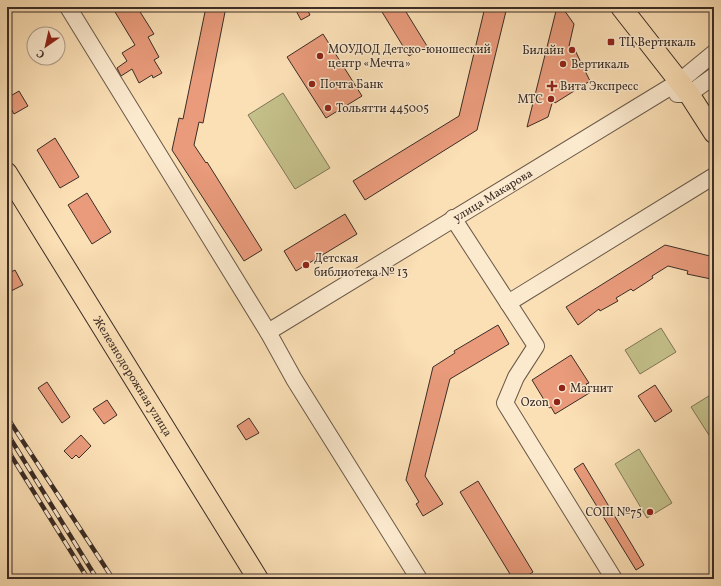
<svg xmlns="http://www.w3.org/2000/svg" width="721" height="586" font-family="Vollkorn,serif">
<rect width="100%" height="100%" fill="#fbdfb5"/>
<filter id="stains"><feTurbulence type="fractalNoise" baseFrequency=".005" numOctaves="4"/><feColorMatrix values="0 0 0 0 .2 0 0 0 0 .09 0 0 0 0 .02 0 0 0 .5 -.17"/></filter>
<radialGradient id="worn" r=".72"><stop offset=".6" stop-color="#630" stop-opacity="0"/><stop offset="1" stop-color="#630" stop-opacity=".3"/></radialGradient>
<g fill="#c4c08a" stroke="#807658">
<path d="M283,93L330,168L295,189L248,115Z"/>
<path d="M661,328L676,352L640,374L625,350Z"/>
<path d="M712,394L714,397V443L691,407Z"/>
<path d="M639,449L672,503L647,518L615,464Z"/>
</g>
<g fill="#e99b7b" stroke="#3b2d26">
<path d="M112,7H137L154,34L148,37L159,57L154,60L162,73L153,78L152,75L139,83L132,69L121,76L117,68L127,61L122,53L135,45Z"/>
<path d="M206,7H226L203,123L199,122L194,145L206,163L207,162L262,250L244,261L172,150L179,118L183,119Z"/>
<path d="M294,7H306L310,15L301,20Z"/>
<path d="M379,7H403L427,46L409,56Z"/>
<path d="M485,7H507L477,130L365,200L353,181L459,116Z"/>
<path d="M557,7H562L574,24L569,46L574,48L590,81L555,103L553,100L548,117L527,127Z"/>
<path d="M323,34L362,96L326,118L287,57Z"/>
<path d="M19,91L28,106L14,114L7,102V98Z"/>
<path d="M55,138L79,177L60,188L37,150Z"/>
<path d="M87,193L111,232L92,244L68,205Z"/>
<path d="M345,214L357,234L296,271L284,251Z"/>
<path d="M665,245L714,257V278L711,277V279L687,274L688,271L668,266L652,276L653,278L633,291L631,289L616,298L618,301L600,311L599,309L578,325L566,307Z"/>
<path d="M15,270L23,285L7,293V274Z"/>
<path d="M498,325L509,344L450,379L425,476L443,504L423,516L416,504L419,502L406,480L433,367L455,353L454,351Z"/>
<path d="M571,355L589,383L586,384L591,392L555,414L551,407L549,408L532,380Z"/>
<path d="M47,382L70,417L62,423L38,388Z"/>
<path d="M655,385L672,411L655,422L638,396Z"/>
<path d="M107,400L117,415L104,424L93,409Z"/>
<path d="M249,418L259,433L246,440L237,426Z"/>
<path d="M81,435L91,446L79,458L76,455L72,459L64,451Z"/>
<path d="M583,463L644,565L636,570L574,469Z"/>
<path d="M478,481L533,572L523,579H513L460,492Z"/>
</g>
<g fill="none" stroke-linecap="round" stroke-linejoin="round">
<defs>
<g id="minor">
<path d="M68,7L268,332L294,379L419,579"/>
<path d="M677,94H689L714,76"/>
<path d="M453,218L536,346L516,377L505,403L614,579"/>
<path d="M508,303L714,176"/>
<path id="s1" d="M268,332L680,81L714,53"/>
</g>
<g id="major">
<path d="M621,7L689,94L714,133"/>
<path id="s2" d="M7,173L258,579"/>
</g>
</defs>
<use href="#minor" stroke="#6b5a4a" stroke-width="18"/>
<use href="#major" stroke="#3b2d26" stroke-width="22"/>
<use href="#minor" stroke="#fceacf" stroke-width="16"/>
<use href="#major" stroke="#fbdfb5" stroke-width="20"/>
<defs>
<g id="rail">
<path d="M7,417L113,579"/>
<path d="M7,433L97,579"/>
<path d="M7,449L88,579"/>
</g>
</defs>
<use href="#rail" stroke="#3b2d26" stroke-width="4.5"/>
<use href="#rail" stroke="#fceacf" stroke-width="3" stroke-dasharray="9" stroke-linecap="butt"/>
</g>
<g fill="#8f2418" stroke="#fceacf" stroke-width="1.5">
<rect x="607" y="38" width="8" height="8" rx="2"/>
<circle cx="572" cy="50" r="4"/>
<circle cx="320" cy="56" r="4"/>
<circle cx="563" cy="64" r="4"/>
<circle cx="312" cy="84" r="4"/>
<path d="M550 80h4v4h4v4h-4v4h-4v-4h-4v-4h4z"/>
<circle cx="551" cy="99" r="4"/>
<circle cx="328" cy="108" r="4"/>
<circle cx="306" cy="265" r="4"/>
<circle cx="562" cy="388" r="4"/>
<circle cx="557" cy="402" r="4"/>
<circle cx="650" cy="512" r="4"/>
</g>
<g text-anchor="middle" stroke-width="3" stroke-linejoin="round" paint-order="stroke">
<g font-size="12" fill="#3b2d26" stroke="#fceacf" text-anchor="start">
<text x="619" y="46">ТЦ Вертикаль</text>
<text x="328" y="53">МОУДОД Детско-юношеский<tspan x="328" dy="14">центр «Мечта»</tspan></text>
<text x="564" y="54" text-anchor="end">Билайн</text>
<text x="571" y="68">Вертикаль</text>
<text x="320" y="88">Почта Банк</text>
<text x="560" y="90">Вита Экспресс</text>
<text x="543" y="103" text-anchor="end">МТС</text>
<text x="336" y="112">Тольятти 445005</text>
<text x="314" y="262">Детская<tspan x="314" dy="14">библиотека № 13</tspan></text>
<text x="570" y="392">Магнит</text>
<text x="549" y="406" text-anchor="end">Ozon</text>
<text x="642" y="516" text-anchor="end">СОШ №75</text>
</g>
<g font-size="12" fill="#3b2d26" stroke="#fceacf">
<text dy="4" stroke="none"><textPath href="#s1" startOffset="263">улица Макарова</textPath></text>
<text dy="4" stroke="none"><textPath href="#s2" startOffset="239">Железнодорожная улица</textPath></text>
</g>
</g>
<rect width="721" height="586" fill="none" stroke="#fbdfb5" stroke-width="24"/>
<rect x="8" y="8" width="705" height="570" fill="none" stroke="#3b2d26" stroke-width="2"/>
<rect x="12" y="12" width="697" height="562" fill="none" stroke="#3b2d26"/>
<g transform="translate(46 46) rotate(214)"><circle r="19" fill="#fceacf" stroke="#af9e8b"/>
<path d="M0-3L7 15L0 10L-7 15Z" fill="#8f2418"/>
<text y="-6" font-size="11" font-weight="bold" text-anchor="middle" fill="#3b2d26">С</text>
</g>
<rect width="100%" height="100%" filter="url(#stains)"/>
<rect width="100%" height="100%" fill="url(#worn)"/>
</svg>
